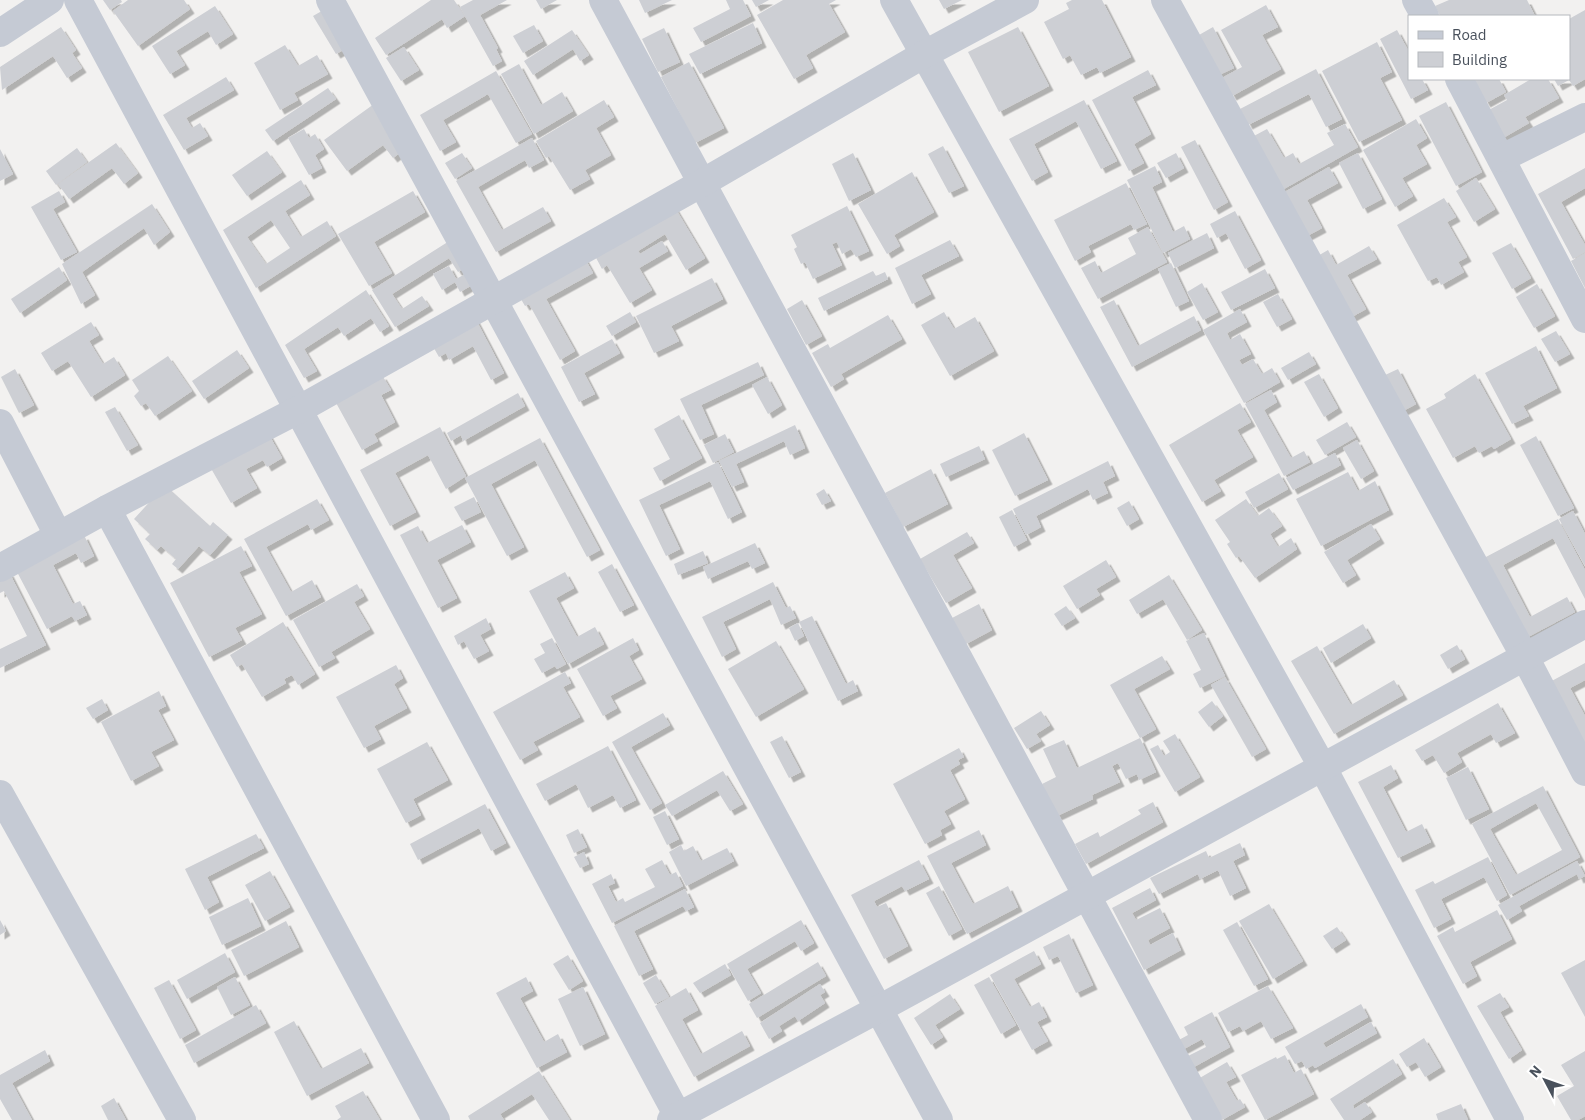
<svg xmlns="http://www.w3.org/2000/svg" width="1585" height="1120" font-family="'IBM Plex Sans',sans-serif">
<defs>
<filter id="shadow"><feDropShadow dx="4.5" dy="4.5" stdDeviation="0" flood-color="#0004"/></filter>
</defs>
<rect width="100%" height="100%" fill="#f2f1f0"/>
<g fill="#cdcfd4" fill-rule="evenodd" filter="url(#shadow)">
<path d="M103,0H121L122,2L110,10Z"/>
<path d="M128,0H184L190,9L138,46L113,11Z"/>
<path d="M431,0H454L465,16L447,28L442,19L386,55L375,38Z"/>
<path d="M473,0H507L480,15L498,48L496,49L502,61L493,66L460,7Z"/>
<path d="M536,0H557L541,9Z"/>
<path d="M639,0H672L645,13Z"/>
<path d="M726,0H743L751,16L701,42L693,28L730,9Z"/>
<path d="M752,0H769L756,7Z"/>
<path d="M783,0H836L829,4L845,32L806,55L813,68L794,79L757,15Z"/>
<path d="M939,0H962L944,9Z"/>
<path d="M1072,0H1102L1131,57L1100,73L1097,67L1081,75L1070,55L1063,59L1044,22L1069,9L1066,3Z"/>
<path d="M1449,0H1527L1535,16H1440L1435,6Z"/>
<path d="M1266,5L1278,27L1262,35L1281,69L1232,96L1222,78L1242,67L1221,30Z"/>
<path d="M215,6L233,34L216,45L208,31L176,51L185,65L170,74L152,46Z"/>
<path d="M327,8L350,46L336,54L313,16Z"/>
<path d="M1585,10V79L1573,86L1569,80L1558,86L1554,79H1569V19Z"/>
<path d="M753,23L762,43L700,74L689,54Z"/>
<path d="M534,25L543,41L523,53L513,36Z"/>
<path d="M61,27L76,50L72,53L82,68L67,78L53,56L2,90L0,67Z"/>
<path d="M1018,27L1049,86L999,112L968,52Z"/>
<path d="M1213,27L1234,68L1219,75L1199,35Z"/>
<path d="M664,28L680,62L658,72L642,39Z"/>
<path d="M572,30L589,55L580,61L573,49L533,75L524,61Z"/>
<path d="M1397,30L1409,52V79H1422L1428,90L1411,99L1380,39Z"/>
<path d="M1377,42L1392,72L1380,78L1402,120L1359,142L1322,71Z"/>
<path d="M285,45L298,66L317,55L328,74L294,93L298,100L280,110L254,63Z"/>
<path d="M404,47L419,70L401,81L386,58Z"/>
<path d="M689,62L724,128L695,143L661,77Z"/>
<path d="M519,64L541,105L562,92L573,111L534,134L501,74Z"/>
<path d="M1316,69L1342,119L1326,127L1309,94L1248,125L1240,109Z"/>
<path d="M1148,70L1156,85L1132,97L1151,134L1134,144L1144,163L1129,171L1092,100Z"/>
<path d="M496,71L532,134L516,143L488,94L443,120L456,142L440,151L420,115Z"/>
<path d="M226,77L234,90L186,118L192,128L200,123L208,136L184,150L163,115Z"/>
<path d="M1472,79H1499L1506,92L1486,103Z"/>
<path d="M1531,79H1548L1559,98L1525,117L1529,123L1503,138L1487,111L1507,100L1504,95Z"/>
<path d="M328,88L336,99L273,141L265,130Z"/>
<path d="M604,100L614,117L596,128L611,155L585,170L590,179L570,190L549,156L546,158L536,141Z"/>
<path d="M1084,100L1117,161L1101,169L1076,121L1034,144L1048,172L1032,181L1009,139Z"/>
<path d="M1446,102L1482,172L1456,186L1419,116Z"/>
<path d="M374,104L406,148L393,158L383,145L347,171L324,140Z"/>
<path d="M1416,119L1427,138L1416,145L1427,164L1402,178L1413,196L1395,207L1363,150Z"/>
<path d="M1345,124L1358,147L1282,190L1252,137L1267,129L1284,158L1293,153L1299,164L1334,145L1327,133Z"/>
<path d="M304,129L309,138L315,134L324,149L315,155L322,168L309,175L288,138Z"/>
<path d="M532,138L544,160L529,168L525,160L478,187L502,230L543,207L551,221L496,252L456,181Z"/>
<path d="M1195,140L1228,202L1214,210L1181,147Z"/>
<path d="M116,143L138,173L124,184L112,168L69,199L58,184Z"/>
<path d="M943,146L964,186L949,193L928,154Z"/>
<path d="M77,148L87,162L56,185L46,171Z"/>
<path d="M0,149L13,174L0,181Z"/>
<path d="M267,151L282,172L247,196L232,175Z"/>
<path d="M462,153L472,168L455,179L445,163Z"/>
<path d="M853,153L871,190L849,201L832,164Z"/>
<path d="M1176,153L1184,168L1166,178L1157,163Z"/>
<path d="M1358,153L1382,199L1363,209L1339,163Z"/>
<path d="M1155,166L1162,182L1152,187L1173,232L1184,226L1190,239L1163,253L1127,180Z"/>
<path d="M1329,167L1338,183L1307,200L1322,228L1307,236L1283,193Z"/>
<path d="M1585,168V188L1561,202L1585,245V252L1573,259L1538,194Z"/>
<path d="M912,172L934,212L894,235L900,246L887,254L858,204Z"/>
<path d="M1476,178L1495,209L1474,222L1456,191Z"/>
<path d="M301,180L310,195L285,211L301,237L327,221L336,236L256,288L223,230ZM271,220L290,248L266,264L247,237Z"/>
<path d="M1126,183L1147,224L1134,230L1131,224L1088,246L1091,252L1075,261L1054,220Z"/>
<path d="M59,191L65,202L53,209L77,252L61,260L31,207Z"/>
<path d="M413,191L425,212L374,242L392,273L369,286L338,234Z"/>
<path d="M1444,198L1456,217L1447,222L1467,257L1458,262L1464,272L1441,285L1437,277L1428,281L1397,225Z"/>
<path d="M152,204L170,232L154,245L144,228L82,272L95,295L81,304L62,264Z"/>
<path d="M674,206L705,258L686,270L665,234L638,251L640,254L662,241L668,251L639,268L652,290L630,303L607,265L602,269L594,254Z"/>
<path d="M847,206L869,251L856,257L851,249L842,254L837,242L832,244L842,265L813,279L805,262L801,264L794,249L797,247L791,235Z"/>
<path d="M1235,211L1261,260L1245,269L1226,233L1217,238L1210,224Z"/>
<path d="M1148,227L1167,262L1098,299L1081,268L1095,261L1101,273L1136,254L1128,238Z"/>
<path d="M1207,233L1214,248L1175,268L1168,253Z"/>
<path d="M454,238L471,264L458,272L449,258L392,294L402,309L422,296L429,306L395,327L372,290Z"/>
<path d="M950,240L959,256L921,275L931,294L912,304L895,268Z"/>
<path d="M1511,243L1531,278L1512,289L1492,253Z"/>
<path d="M1369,246L1377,259L1347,275L1366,309L1350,318L1316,257L1328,250L1336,265Z"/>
<path d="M1585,253V288L1571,261Z"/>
<path d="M584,257L593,273L546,299L575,351L560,360L529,304L525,306L518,294Z"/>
<path d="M1171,263L1189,301L1176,307L1158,269Z"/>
<path d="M449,266L456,279L473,270L479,281L460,292L455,282L442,290L433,274Z"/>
<path d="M59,267L67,280L20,313L11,299Z"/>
<path d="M1265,269L1275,288L1231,310L1221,292Z"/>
<path d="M873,271L876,276L885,272L888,279L824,311L818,298Z"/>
<path d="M712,278L723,299L671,326L679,341L654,353L636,316Z"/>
<path d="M1202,283L1218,312L1203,320L1187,292Z"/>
<path d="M1537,284L1555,316L1534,328L1516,297Z"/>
<path d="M366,290L389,326L380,332L371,318L344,336L338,327L304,349L317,371L304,378L285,345Z"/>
<path d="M1278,294L1292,319L1277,327L1263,302Z"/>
<path d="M802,300L822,336L806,345L787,309Z"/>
<path d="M1114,300L1138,346L1194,316L1201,330L1132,367L1100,307Z"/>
<path d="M1240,309L1247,322L1227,333L1230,340L1240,334L1251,354L1239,360L1242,365L1253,359L1262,374L1272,368L1280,382L1244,403L1203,330Z"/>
<path d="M630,312L636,322L612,336L606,326Z"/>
<path d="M944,312L954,329L975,317L994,351L950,376L921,325Z"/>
<path d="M888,315L902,339L841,374L844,379L831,387L812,353L828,344L830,348Z"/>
<path d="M475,318L504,373L491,380L473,346L449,360L446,353L439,357L431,343Z"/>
<path d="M91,322L99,335L89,341L103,364L114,357L125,375L91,397L68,361L52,371L41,353Z"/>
<path d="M1556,331L1570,354L1555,362L1541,339Z"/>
<path d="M612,339L620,353L584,373L595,394L579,402L561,367Z"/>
<path d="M1536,346L1557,388L1523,406L1529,416L1512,424L1485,373Z"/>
<path d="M237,350L249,368L204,399L192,381Z"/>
<path d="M1309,352L1316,364L1288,380L1281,368Z"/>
<path d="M168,356L192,391L155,416L146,403L141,406L134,396L139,391L132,380Z"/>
<path d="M758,362L764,375L701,405L714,434L700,440L680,399Z"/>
<path d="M15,369L34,405L19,413L1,377Z"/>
<path d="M1398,369L1416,404L1401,412L1383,376Z"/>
<path d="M1319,374L1338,408L1324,417L1304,382Z"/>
<path d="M1475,374L1511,439L1494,449L1492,446L1479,453L1475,446L1453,458L1426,409L1446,398L1444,394Z"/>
<path d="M382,375L391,390L381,395L395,422L374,434L378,441L362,450L335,401Z"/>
<path d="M767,377L782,405L768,414L752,385Z"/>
<path d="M1271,390L1277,402L1264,410L1291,458L1304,451L1310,462L1284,476L1245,404Z"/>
<path d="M518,393L525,406L463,441L461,435L451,441L447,433Z"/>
<path d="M1240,403L1251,422L1237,430L1253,457L1214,480L1221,491L1202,502L1169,445Z"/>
<path d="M115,407L138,445L127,451L105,412Z"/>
<path d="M679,415L702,458L660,481L653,468L670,459L654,429Z"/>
<path d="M1347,422L1356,437L1325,455L1316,440Z"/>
<path d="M795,425L805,448L790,455L784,441L736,464L744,482L732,487L719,461Z"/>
<path d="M440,427L466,476L446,489L428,455L395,473L416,512L390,526L360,470Z"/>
<path d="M268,433L282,458L267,467L263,460L246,469L257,488L231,503L209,465Z"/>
<path d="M1024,433L1048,480L1015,496L992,450Z"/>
<path d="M725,434L734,452L713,463L704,445Z"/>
<path d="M1536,436L1574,508L1558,516L1520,445Z"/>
<path d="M540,438L600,550L587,557L535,460L491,484L524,547L507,556L465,478Z"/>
<path d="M1357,440L1374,471L1361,479L1343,448Z"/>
<path d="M979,446L985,459L946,477L940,464Z"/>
<path d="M1335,453L1341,465L1293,490L1286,478Z"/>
<path d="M1108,461L1115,476L1103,482L1108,493L1093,500L1088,489L1036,516L1041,527L1026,535L1013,509Z"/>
<path d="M718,462L742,512L728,519L710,481L659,505L680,549L666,556L639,500Z"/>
<path d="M931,469L948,504L903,527L885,493Z"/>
<path d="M1348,472L1358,491L1375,481L1389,510L1321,546L1296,499Z"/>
<path d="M1279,473L1288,489L1254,508L1245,492Z"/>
<path d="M165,485L210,526L213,522L228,535L210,555L199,546L178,569L172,564L176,559L161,546L157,550L145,539L150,534L134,519Z"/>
<path d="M824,489L831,501L822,505L816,494Z"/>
<path d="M474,497L481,512L462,521L454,507Z"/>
<path d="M317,499L329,520L311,530L308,524L266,547L291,592L312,580L321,597L286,616L244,539Z"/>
<path d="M1246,499L1258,516L1269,508L1282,526L1270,534L1278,547L1291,538L1297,549L1255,578L1239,556L1236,558L1227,544L1230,542L1215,520Z"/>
<path d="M1129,501L1139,519L1127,526L1117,508Z"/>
<path d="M1012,510L1027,540L1014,547L999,517Z"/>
<path d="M1573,511L1585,534V566L1559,519Z"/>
<path d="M1558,519L1585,570V599L1553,538L1503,565L1530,617L1567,597L1575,612L1526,638L1484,558Z"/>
<path d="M1371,524L1380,539L1347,560L1356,575L1343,583L1324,552Z"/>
<path d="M462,525L471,542L437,560L457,598L438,608L400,535L418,526L427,543Z"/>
<path d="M967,532L974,543L953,555L972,588L946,603L920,559Z"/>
<path d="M84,535L94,556L81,563L76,553L53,565L73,604L80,601L87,615L75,621L72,616L47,629L16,570Z"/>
<path d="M755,543L765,563L752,569L748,561L708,579L703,567Z"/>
<path d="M241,546L252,566L239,572L262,614L235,628L242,640L209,657L170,583Z"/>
<path d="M703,551L708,563L678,575L674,564Z"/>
<path d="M1106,560L1116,577L1096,589L1100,595L1077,609L1063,586Z"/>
<path d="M612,564L634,605L620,612L598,572Z"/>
<path d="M9,572L46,645L0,668V649L27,636L4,591L0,593V576Z"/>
<path d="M565,572L574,588L556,598L577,637L595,627L604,644L568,664L529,591Z"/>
<path d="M1169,575L1202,630L1187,640L1163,599L1137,614L1129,600Z"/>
<path d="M773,582L786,608L790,606L796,618L781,625L770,599L723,622L736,649L722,657L702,617Z"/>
<path d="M357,584L364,596L354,602L370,629L331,652L335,658L319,667L293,620Z"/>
<path d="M979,604L992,630L966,644L952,618Z"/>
<path d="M1066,606L1075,618L1062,626L1054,614Z"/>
<path d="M812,616L846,684L853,680L858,691L838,701L799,622Z"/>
<path d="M486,618L491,629L480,635L489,651L474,659L464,641L458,645L454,636Z"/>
<path d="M283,622L315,674L298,685L292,675L284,679L286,683L262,697L242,664L237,667L230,655Z"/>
<path d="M798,623L804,636L795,641L789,628Z"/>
<path d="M1363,624L1371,638L1331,663L1323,648Z"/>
<path d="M1204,633L1225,676L1200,688L1193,674L1201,670L1186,641Z"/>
<path d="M552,638L566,664L557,669L555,666L542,673L534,659L545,653L540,644Z"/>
<path d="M633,638L639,650L629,656L642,679L610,696L617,708L603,716L577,669Z"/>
<path d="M776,641L804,689L756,717L728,669Z"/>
<path d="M1457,645L1465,659L1448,669L1440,655Z"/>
<path d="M1317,646L1351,705L1394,680L1403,695L1334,734L1291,661Z"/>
<path d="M1162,656L1170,669L1134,689L1156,729L1140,738L1110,685Z"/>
<path d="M1585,663V680L1570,688L1585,716V754L1548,683Z"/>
<path d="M396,665L403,678L394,684L407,708L374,726L381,739L364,748L336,697Z"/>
<path d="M565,672L571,683L563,687L580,717L533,742L538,750L520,760L493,712Z"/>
<path d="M1225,677L1266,749L1252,757L1211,685Z"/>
<path d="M159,691L166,706L158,710L174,740L151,752L159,766L131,781L101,722Z"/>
<path d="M102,699L108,710L93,719L86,708Z"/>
<path d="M1212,701L1223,716L1209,727L1198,712Z"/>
<path d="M1498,703L1515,733L1496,743L1491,734L1457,753L1462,762L1444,773L1433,755L1422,761L1415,750Z"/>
<path d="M1041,711L1050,725L1036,734L1041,741L1027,749L1014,728Z"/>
<path d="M663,713L670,725L631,747L662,803L650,810L612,742Z"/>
<path d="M1175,734L1200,777L1175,792L1150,749L1158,745L1164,756L1170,752L1163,741Z"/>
<path d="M782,736L801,772L789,778L770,742Z"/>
<path d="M1140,738L1156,772L1139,780L1137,774L1126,779L1118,763L1112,766L1120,782L1092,795L1093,799L1057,816L1042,784L1056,777L1043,749L1064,740L1077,768Z"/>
<path d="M427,742L448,780L413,799L421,815L406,823L377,769Z"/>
<path d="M608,746L636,800L620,808L613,795L588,808L576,784L545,801L536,784Z"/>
<path d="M959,748L964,757L958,760L960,764L950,770L965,799L944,811L951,824L940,830L942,835L925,844L893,784Z"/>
<path d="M1391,765L1398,778L1383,787L1406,832L1422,824L1431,842L1398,858L1358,782Z"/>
<path d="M1468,767L1489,809L1466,820L1446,778Z"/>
<path d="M723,771L743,804L730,811L717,790L672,816L665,805Z"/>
<path d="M1543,786L1580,857L1510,895L1472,824ZM1536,803L1562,850L1516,875L1490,829Z"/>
<path d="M1153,802L1163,822L1086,864L1075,844L1098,832L1100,837L1141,814L1138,810Z"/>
<path d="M485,804L506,843L491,851L479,828L418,860L410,844Z"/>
<path d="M665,811L679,839L667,845L653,817Z"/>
<path d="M578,829L587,847L574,853L566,835Z"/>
<path d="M979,830L986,845L951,863L973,904L1008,886L1018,907L967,934L927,856Z"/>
<path d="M256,834L264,848L207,877L219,902L205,910L185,869Z"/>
<path d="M1240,843L1245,855L1233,861L1246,888L1230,896L1218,870L1200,879L1198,874L1159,894L1150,878L1206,851L1209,858Z"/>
<path d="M681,845L684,851L693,846L701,861L727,848L734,861L686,886L669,852Z"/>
<path d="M584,852L589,864L580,868L574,857Z"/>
<path d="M1488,857L1507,895L1497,901L1484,877L1441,899L1451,919L1434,928L1415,890L1433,881L1435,884Z"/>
<path d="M662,860L670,875L676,872L683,886L612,923L592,884L611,874L615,883L608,886L616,902L623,898L625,902L655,887L645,869Z"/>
<path d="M919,860L929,879L905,891L902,886L874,901L877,907L886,903L908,946L884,959L851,895Z"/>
<path d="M1577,861L1585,876L1579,879L1577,874L1519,906L1522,911L1507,920L1498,905Z"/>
<path d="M270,871L290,907L265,921L245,885Z"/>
<path d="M939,886L962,929L949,936L926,893Z"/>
<path d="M1150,888L1156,900L1132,913L1136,920L1160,908L1170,928L1148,940L1150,945L1173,933L1181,950L1144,970L1112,908Z"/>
<path d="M685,889L694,907L686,911L683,906L634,931L653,969L639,976L614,926Z"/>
<path d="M248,898L261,926L222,945L209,917Z"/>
<path d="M1269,904L1303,961L1273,979L1239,921Z"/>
<path d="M1497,910L1512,939L1470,962L1477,976L1463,984L1437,936L1453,927L1455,932Z"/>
<path d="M0,920L6,931L0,935Z"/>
<path d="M801,920L814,943L801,951L795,941L747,969L761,993L748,1001L727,964Z"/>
<path d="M286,921L299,947L244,976L231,950Z"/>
<path d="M1237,922L1268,979L1254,986L1223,930Z"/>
<path d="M1337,927L1346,940L1332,949L1323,936Z"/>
<path d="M1069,934L1093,985L1076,993L1058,956L1049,960L1043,947Z"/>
<path d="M1034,951L1041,964L1014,979L1030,1007L1039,1002L1047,1017L1037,1022L1048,1041L1032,1050L990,975Z"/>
<path d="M225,953L235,972L187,999L177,980Z"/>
<path d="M568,955L583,981L569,990L553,964Z"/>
<path d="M1585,960V1017L1561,973Z"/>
<path d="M818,962L826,976L757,1018L749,1004Z"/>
<path d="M725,964L731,975L700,993L693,983Z"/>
<path d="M656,975L669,997L655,1004L643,983Z"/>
<path d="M235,977L250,1005L231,1015L217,987Z"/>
<path d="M526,977L533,991L520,998L544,1042L558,1034L567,1052L537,1068L496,993Z"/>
<path d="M989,977L1016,1025L1001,1034L974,985Z"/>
<path d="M169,980L196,1030L180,1039L154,988Z"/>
<path d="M820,984L825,992L820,995L825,1003L798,1021L795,1016L779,1026L782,1031L769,1039L760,1023Z"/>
<path d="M1268,986L1293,1028L1271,1039L1261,1021L1243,1031L1240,1026L1228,1032L1218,1013Z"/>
<path d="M583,987L605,1034L580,1046L558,999Z"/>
<path d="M686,988L698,1010L682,1019L701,1054L742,1031L750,1046L694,1077L655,1006Z"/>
<path d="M1500,993L1509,1007L1500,1012L1522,1050L1509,1059L1477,1006Z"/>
<path d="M950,994L960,1009L935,1025L943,1037L931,1045L914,1018Z"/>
<path d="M1361,1004L1368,1017L1323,1043L1326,1048L1371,1022L1377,1033L1315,1068L1313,1065L1306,1069L1302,1061L1295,1064L1285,1047Z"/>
<path d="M256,1005L266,1023L194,1063L185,1045Z"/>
<path d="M1212,1012L1230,1047L1192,1068L1186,1057L1206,1047L1202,1039L1182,1050L1177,1041L1188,1035L1184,1027Z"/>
<path d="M294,1021L321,1069L361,1048L369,1063L307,1096L274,1032Z"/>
<path d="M1424,1038L1441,1067L1425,1077L1416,1062L1407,1067L1399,1054Z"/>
<path d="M45,1050L50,1061L12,1083L32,1120H12L0,1099V1075Z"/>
<path d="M1585,1051V1116L1578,1120H1571L1557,1096L1574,1086L1561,1065Z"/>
<path d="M1285,1055L1294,1073L1301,1069L1314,1094L1265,1120L1241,1075L1276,1057L1277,1059Z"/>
<path d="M1393,1059L1402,1074L1353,1105L1354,1109L1365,1102L1372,1112L1360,1120H1344L1330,1099Z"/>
<path d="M1227,1062L1236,1077L1226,1082L1237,1101L1240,1099L1245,1107L1222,1120L1198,1079Z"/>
<path d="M539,1071L570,1120H549L532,1094L500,1114L504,1120H470L468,1116Z"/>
<path d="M363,1091L380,1120H337L341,1117L335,1106Z"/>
<path d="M114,1098L126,1120H108L101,1106Z"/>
<path d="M1461,1104L1468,1120H1438L1436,1114Z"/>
</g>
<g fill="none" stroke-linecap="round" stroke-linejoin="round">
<g stroke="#c5cad4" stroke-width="28">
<path d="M78,0L680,1120"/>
<path d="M330,0L939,1120"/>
<path d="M603,0L1208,1120"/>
<path d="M894,0L1323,768L1510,1120"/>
<path d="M1165,0L1525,657L1585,772"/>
<path d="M1416,0L1425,16"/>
<path d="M0,33L50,0"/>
<path d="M1459,79L1585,319"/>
<path d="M1502,158L1585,117"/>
<path d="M0,423L58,535"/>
<path d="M107,509L436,1120"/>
<path d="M0,568L107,509L298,410L702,183L923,55L1025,0"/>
<path d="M0,794L182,1120"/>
<path d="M671,1120L888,1004L1585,624"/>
</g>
</g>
<rect x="1408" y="15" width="162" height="65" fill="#ffffff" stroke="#b6b9be"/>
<rect x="1418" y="31" width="25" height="8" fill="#c5cad4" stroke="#b6b9be"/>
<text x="1452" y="40" font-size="15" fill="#49515c">Road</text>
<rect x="1418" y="52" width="25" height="15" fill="#cdcfd4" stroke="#b6b9be"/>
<text x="1452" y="65" font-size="15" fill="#49515c">Building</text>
<g transform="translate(1545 1080) rotate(311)" stroke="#ffffff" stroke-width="4" paint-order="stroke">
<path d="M0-4L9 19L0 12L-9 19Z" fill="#49515c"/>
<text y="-8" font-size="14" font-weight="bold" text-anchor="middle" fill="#49515c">N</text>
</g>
</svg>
